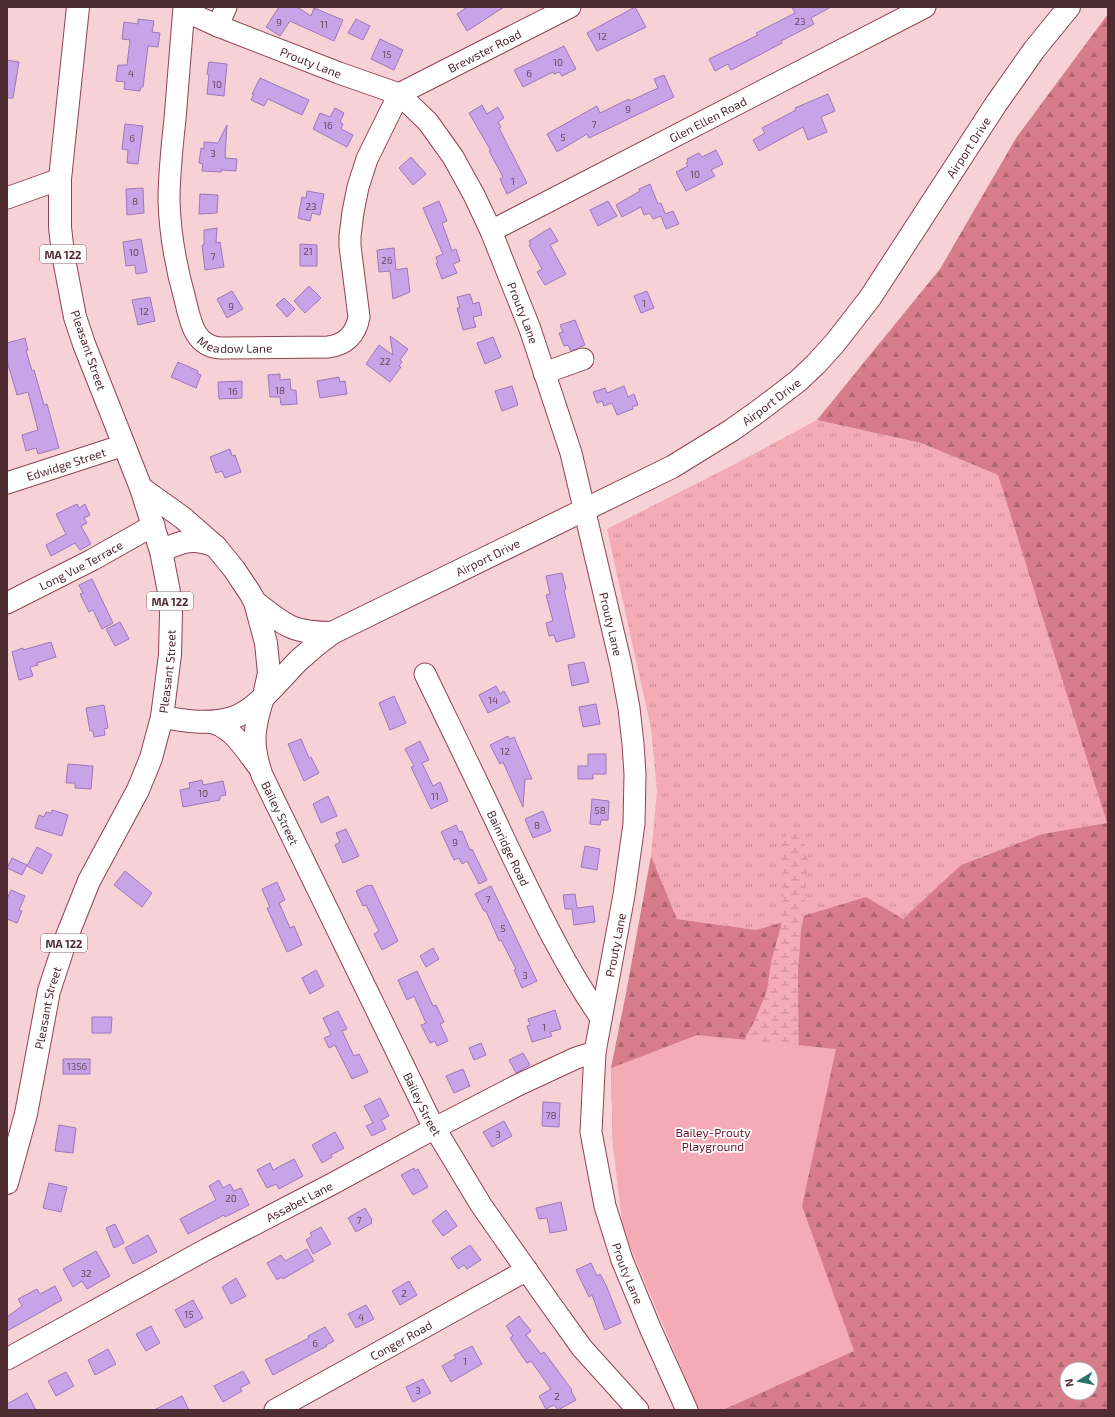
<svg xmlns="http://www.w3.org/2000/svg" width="1115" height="1417" font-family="'Exo 2',sans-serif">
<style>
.grass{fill:url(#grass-tufts)}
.forest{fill:url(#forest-firs);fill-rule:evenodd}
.wetland{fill:url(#wetland-marsh)}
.green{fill:#f5abb6}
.building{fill:#c9a3e7;stroke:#9d78b9}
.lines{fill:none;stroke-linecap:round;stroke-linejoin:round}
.minor-casing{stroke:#8f4352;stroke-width:23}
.major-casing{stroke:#8f4352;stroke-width:24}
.minor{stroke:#fff;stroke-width:21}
.major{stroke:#fff;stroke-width:22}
.labels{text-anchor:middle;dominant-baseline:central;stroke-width:3.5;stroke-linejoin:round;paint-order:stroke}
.number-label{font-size:10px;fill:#6e4a5f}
.shield{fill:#fdfdfd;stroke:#836b6f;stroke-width:1}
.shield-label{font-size:11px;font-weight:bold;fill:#4f2c32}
.street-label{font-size:12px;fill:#4f2c32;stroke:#fdfdfd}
.park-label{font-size:12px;fill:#67162c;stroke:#fdfdfd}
</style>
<defs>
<pattern id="grass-tufts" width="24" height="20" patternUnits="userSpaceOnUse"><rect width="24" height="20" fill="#f5abb6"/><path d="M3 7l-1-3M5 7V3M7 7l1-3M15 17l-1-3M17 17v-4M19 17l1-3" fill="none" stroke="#c98b95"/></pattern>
<pattern id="forest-firs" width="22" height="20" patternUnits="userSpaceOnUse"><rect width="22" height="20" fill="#d67c8b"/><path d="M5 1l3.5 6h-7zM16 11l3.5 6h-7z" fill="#b06672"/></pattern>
<pattern id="wetland-marsh" width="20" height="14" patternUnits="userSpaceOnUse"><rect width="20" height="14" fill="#f5abb6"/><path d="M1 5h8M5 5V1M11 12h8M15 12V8" fill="none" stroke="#c98b95"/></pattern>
</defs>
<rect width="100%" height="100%" fill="#f6d1d6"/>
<path class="grass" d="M817,420L921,443L998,475L1107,823L1042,834L961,865L903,920L866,897L756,930L677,919L651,856L657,791L651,728L607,529L735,464Z"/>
<path class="forest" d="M1108,14V1410H716L628,1225L613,1146L611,1068L627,988L651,856L677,919L756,930L866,897L903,919L961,865L1042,834L1107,823L998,475L921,443L817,420L940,269L1016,138ZM1067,1369H1091V1393H1067Z"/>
<path class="wetland" d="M793,829L804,841L808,860L803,921L801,929L798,974L799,1077L740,1047L754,1022L767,990L771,962L781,926L783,900L782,845L787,834Z"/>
<path class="green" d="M697,1035L836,1049L802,1206L854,1351L723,1410H699L623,1230L613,1146L611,1068Z"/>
<path class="building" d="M279,7H297L311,16L314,8L343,20L334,41L290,21L280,36L266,27Z
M467,7H504L467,31L457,14Z
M635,7L646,27L597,51L587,33Z
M792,7H831L811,18L814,24L781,41L782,43L731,70L728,64L715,71L709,59L758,35L756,33L795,13Z
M138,19L154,21L152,32L160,33L158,47L148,46L143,87H141L140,91L124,89L125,82L116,81L118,65H127L130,40L122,39L124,22L138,24Z
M356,19L370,26L363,40L348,33Z
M380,39L403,50L394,70L371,59Z
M564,46L576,69L562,76L559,72L554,74L553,72L523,87L514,70Z
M7,60L19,62L13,98H7Z
M209,62L227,64L224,96L207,94L209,75L207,74Z
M664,75L674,97L589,138L587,134L557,152L547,134L597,106L600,113L629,99L630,101L658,88L654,79Z
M260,78L309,100L302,115L268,99L264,106L251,100L254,94H252Z
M828,94L835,111L821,117L827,132L808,140L803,127L759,151L753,140L765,133L762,128L796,110L795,108Z
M482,105L487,114L498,107L504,118L498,122L501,127L499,128L527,183L507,194L500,179L503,177L489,151H491L469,113Z
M335,108L344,113L340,122L343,124L341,129L353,135L347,147L313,129L320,113L330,117Z
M125,124L143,126L138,164L127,163L128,150L122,149Z
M227,125L225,158L237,159L236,171L221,170V172L202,171L203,164L199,163L201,148L204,149V142L218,143Z
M716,150L723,164L711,170L715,176L686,191L676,172L688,166L686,163L688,162L687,159L699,153L702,157Z
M411,157L426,174L413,185L399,168Z
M650,184L658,204L661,203L665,214L673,211L679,224L666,229L661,216L653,219L650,213L644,215L641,207L622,217L616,205L640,191L639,189Z
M143,188L144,213L127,215L126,189Z
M307,191L324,194L320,215L312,213L310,221L298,218L302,197L306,198Z
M200,194L218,195L217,213L199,214Z
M439,201L447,221L442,223L452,251L456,249L460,261L453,264L457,273L442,279L436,263H438L436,257L443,254L423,208Z
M608,201L617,216L598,226L590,210Z
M217,228L216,243L220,242L224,267L205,270L202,245H204V230Z
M550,228L558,241L550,245L566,274L545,285L537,272L542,269L529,245L531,244L529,241Z
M141,239L147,272L136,274L135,265L126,266L123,242Z
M300,244L317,245V266H300Z
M394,248L396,270L407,268L410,292L393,299L390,271L379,272L377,250Z
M309,286L321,298L305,313L294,301Z
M232,291L243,309L227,318L217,299Z
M647,291L654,308L641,313L634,296Z
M470,294L473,304L479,302L482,315L473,317L476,327L463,330L457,308H460L457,297Z
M150,297L155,321L138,325L132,300Z
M284,298L295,309L287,317L276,305Z
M575,320L585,345L571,351L568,345L564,346L559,333L563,332L560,325Z
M390,336L408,349L400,360L402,362L399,366L401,367L390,382L366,364L379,345L393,355Z
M493,337L501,357L485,364L477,343Z
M25,338L28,350H26L32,371L34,370L44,405L47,404L59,448L38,454L36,448L26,451L22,435L38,430L28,392L17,395L7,361V343Z
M178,362L198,371L197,373L201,375L196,388L171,377Z
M280,374V380L290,379L291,390H296L297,404L281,405L280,397H270L268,375Z
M339,377L340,382L345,381L347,394L320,398L317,381Z
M242,381V398L219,399L218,382Z
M512,386L518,405L502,411L495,391Z
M624,386L628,397L634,394L638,405L632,407L633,409L617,415L612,403L604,406L602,401L597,403L593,392L605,388L607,393Z
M230,449L232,456L235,455L241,472L225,478L222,471L216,473L210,457Z
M77,504L79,508L85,504L90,515L84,518L87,523L81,526L91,544L80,550L75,543L51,556L46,545L66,534L56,514Z
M562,573L566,589L564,590L575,637L556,642L554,635L549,636L546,623L553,621L546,595L550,594L546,576Z
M92,579L113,623L102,629L93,610L89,612L80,594L83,593L79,585Z
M120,622L129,639L115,646L106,629Z
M51,642L56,657L37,663L38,665L30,667L33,676L19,680L12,652L23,648V650Z
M584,662L589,682L572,686L568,665Z
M496,686L500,694L504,691L510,702L488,713L479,695Z
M394,696L406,723L390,730L379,703Z
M596,704L600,724L583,727L579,707Z
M104,705L108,728L104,729L105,735L94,737L93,731H90L86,708Z
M508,736L510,739L514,737L532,779H525L523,807L503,762L500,764L490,745Z
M301,739L309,758L311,757L319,773L304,781L288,744Z
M420,741L429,760L422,763L433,786L440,782L448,801L431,809L411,767L414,766L405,749Z
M588,754H606V774H593V779H578V766H588Z
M68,764L93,766L91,789L75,788V783H66Z
M202,780L203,785L223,781L226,795L220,796V800L183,807L180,790L190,788L189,783Z
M328,796L337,816L321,823L313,804Z
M592,799L609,801L608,820H601L600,825L590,824Z
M52,810L68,815L62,836L35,828L39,815L44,817L46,812L51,813Z
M543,811L551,831L533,838L525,819Z
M456,825L459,832L462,831L470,850L472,849L487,880L479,884L467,861L462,864L459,858L454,860L441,832Z
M346,829L359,856L343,863L335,845L340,842L336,833Z
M585,846L600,849L597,870L581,867Z
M37,847L52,855L42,874L27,866Z
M12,858L27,865L22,875L7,868Z
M125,871L152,893L142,907L114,885Z
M277,882L285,900L279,903L290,928L294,926L302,945L287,952L267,908L270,907L262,889Z
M368,885L369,886L372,885L398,941L382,950L374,934L379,931L366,905L363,906L356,891Z
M491,886L537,981L522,988L514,970L516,969L501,940L499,941L486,911H484L475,894Z
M11,890L25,896L19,910L22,911L17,923L7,919V899Z
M575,894L577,908L593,906L595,922L574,925L572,909H565L563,895Z
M433,948L439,959L426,967L420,956Z
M316,970L324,986L310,994L302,978Z
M417,971L433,1006L436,1005L444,1022L440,1024L448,1041L437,1046L435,1041L430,1043L421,1025L426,1023L414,996L407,1000L398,980Z
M555,1010L561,1029L550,1032L552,1036L532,1042L527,1026L530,1025L528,1019Z
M338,1011L347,1029L342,1031L354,1056L359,1054L368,1072L352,1079L335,1045L329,1048L324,1038L331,1035L323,1018Z
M92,1017H112L111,1033H92Z
M481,1043L486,1055L474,1060L469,1048Z
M523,1053L530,1065L516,1073L509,1060Z
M63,1059H90V1074H63Z
M463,1069L470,1086L454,1093L446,1076Z
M380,1098L389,1116L381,1120L386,1129L372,1136L366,1126L373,1123L364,1106Z
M543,1102L560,1103L559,1127L542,1126Z
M504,1121L512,1136L492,1147L483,1132Z
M59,1125L76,1128L73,1153L55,1151Z
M335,1132L344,1148L331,1155L332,1157L322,1163L312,1145Z
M294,1159L303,1176L279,1189L276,1184L267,1188L257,1170L270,1163L273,1170Z
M414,1168L415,1171L418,1169L428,1187L413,1195L401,1175Z
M219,1180L223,1188L230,1184L234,1191L241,1188L249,1205L225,1217L224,1215L188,1234L180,1219L216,1200L209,1186Z
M49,1183L67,1187L61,1212L43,1208Z
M561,1202L567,1230L550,1233L547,1218L539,1219L536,1208Z
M365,1208L372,1220L371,1221L372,1223L356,1232L348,1218Z
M446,1210L457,1226L443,1236L432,1221Z
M115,1224L124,1243L114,1248L106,1228Z
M321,1227L331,1244L313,1254L306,1240L312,1236L310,1233Z
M148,1235L157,1252L133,1264L125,1248Z
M470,1245L481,1260L467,1269L464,1265L458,1269L451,1258Z
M307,1249L314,1261L283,1279L282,1277L277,1280L267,1263L281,1255L285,1261Z
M96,1251L110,1276L87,1289L82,1281L73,1287L63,1269Z
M591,1263L597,1276L600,1274L606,1285L621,1323L605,1330L592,1295L589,1297L576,1270Z
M236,1278L246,1296L231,1304L222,1287Z
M409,1281L417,1295L400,1305L392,1291Z
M55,1286L62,1300L7,1331V1317L22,1306L18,1299L37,1289L40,1294Z
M193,1300L203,1318L185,1328L175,1310Z
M366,1305L374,1319L356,1328L348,1314Z
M519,1316L531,1331L526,1335L541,1354L544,1352L572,1390L571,1391L576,1400L558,1410L554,1405L546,1409L539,1396L551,1389L531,1361L527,1363L510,1338L513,1336L506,1326Z
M151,1326L160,1343L146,1351L136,1334Z
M325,1327L334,1341L326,1345L327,1346L273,1375L265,1360L309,1338L308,1336Z
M472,1346L482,1364L451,1382L442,1366L456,1358L454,1355Z
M108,1349L116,1364L95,1375L88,1360Z
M243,1371L250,1383L240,1388L242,1391L223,1402L214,1386Z
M66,1372L74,1386L56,1396L48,1381Z
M423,1379L431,1393L413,1402L406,1387Z
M27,1393L36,1410H7V1404Z
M182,1396L189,1410H154Z"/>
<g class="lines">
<defs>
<g id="minor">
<path id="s1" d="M184,7C181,44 178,82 175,119C172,146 169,173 169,201C170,234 176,267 185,299C190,320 194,347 221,348L328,347C346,345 356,334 359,317L350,246V236L353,212L358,187L367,159L399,94L570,7"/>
<path id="s2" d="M188,7L196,16L218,26L339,73L399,94L428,122L453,157L474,195L491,231L530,329L571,453L621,665L629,708L633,744L635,774L634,824L624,895L595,1052L591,1132L605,1206L622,1260L651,1330L687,1410"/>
<path d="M218,26L226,7"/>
<path d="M7,198L60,179"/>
<path id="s3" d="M491,231L925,7"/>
<path d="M544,373L583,359"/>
<path id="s4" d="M7,483L124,445"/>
<path id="s5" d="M7,603L92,560L154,525"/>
<path id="s6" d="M425,674C453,732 481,789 508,847C536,905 564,965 601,1018"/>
<path id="s7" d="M264,696C254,727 251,743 262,775L431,1122L481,1205L549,1302L582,1348L638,1410"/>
<path d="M208,722C230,724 245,749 257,765"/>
<path id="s8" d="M7,1359L207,1249L332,1184L435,1128L518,1085L576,1058L595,1052"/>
<path id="s9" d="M275,1410L527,1270"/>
</g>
<g id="major">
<path d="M141,488L183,518L216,547L234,569L250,593L255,602L266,643L269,673L264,696"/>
<path d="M161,551C182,541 193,537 215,546"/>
<path d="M255,602C286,626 292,633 332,633"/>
<path id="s10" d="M162,717C185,721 209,725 232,718C256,711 281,678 299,660C310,650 321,641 332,633L672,467L732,430L760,410L798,381L816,364L835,343L870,298L996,104L1034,50L1069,7"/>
<path id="s11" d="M7,1183L26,1114L49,991L67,936L89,881L138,790L151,758L162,717L170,655L171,613L169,592L161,551L141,488L84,344L75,317L63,254L60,227V179L78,7"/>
</g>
</defs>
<use href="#minor" class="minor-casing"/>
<use href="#major" class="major-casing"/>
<use href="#minor" class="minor"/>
<use href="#major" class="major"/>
</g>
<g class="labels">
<g class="number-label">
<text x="800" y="21">23</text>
<text x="279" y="22">9</text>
<text x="324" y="24">11</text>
<text x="602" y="36">12</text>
<text x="387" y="54">15</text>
<text x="558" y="62">10</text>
<text x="131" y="73">4</text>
<text x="529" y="73">6</text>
<text x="217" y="84">10</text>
<text x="628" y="109">9</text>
<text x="594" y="124">7</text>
<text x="328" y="125">16</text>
<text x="563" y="137">5</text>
<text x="132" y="138">6</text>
<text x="213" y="153">3</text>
<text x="695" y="174">10</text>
<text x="513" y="181">1</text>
<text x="135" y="201">8</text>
<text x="311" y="206">23</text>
<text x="308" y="251">21</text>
<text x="134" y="252">10</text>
<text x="213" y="256">7</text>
<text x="387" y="260">26</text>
<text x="644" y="303">1</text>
<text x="231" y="306">9</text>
<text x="144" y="311">12</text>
<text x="385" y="361">22</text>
<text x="280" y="390">18</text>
<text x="233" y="391">16</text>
<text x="493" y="700">14</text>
<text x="505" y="751">12</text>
<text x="203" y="793">10</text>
<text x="435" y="796">11</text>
<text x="600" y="810">58</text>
<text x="537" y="825">8</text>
<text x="455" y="842">9</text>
<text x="488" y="899">7</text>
<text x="503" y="928">5</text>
<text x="525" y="975">3</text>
<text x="544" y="1027">1</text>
<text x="77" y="1066">1356</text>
<text x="551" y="1115">78</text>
<text x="498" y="1134">3</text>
<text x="231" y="1198">20</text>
<text x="359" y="1220">7</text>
<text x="86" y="1273">32</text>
<text x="404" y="1293">2</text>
<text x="189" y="1314">15</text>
<text x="361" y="1317">4</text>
<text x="315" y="1343">6</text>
<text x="465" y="1361">1</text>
<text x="418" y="1390">3</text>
<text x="557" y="1396">2</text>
</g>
<g class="shield">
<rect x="40" y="245" width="46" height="18" rx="3"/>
<rect x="147" y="592" width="46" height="18" rx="3"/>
<rect x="41" y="934" width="46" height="18" rx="3"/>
</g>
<g class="shield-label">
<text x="63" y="254">MA 122</text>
<text x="170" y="601">MA 122</text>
<text x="64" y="943">MA 122</text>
</g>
<g class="street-label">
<text stroke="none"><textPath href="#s1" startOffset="843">Brewster Road</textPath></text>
<text stroke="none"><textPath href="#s2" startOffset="136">Prouty Lane</textPath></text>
<text stroke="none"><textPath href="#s3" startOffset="244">Glen Ellen Road</textPath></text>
<text stroke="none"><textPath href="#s10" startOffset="1024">Airport Drive</textPath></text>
<text stroke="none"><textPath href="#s2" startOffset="484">Prouty Lane</textPath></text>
<text stroke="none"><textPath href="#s1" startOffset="374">Meadow Lane</textPath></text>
<text transform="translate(89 350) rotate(71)">Pleasant Street</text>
<text stroke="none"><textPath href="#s10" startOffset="700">Airport Drive</textPath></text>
<text stroke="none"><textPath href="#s4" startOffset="62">Edwidge Street</textPath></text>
<text stroke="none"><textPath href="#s10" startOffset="376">Airport Drive</textPath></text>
<text stroke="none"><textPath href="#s5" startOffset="83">Long Vue Terrace</textPath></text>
<text stroke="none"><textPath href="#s2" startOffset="808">Prouty Lane</textPath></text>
<text stroke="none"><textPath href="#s11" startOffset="540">Pleasant Street</textPath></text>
<text stroke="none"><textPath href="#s7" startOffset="123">Bailey Street</textPath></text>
<text stroke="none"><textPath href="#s6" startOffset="193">Bainridge Road</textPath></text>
<text transform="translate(615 945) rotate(-79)">Prouty Lane</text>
<text stroke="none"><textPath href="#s11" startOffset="180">Pleasant Street</textPath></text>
<text stroke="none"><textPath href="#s7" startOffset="447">Bailey Street</textPath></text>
<text stroke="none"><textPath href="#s8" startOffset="332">Assabet Lane</textPath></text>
<text stroke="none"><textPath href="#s2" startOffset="1468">Prouty Lane</textPath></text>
<text stroke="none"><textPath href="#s9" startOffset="144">Conger Road</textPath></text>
</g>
<g class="park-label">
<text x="713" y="1132">Bailey-Prouty<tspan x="713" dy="14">Playground</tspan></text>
</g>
</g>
<rect width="1115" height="1417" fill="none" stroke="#4f2c32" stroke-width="16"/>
<g transform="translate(1079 1381) rotate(260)"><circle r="19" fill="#fdfdfd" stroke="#b7a9ac"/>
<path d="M0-3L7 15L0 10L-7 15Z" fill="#29726e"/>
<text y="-6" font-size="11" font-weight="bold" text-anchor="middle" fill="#4f2c32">N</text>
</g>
</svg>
